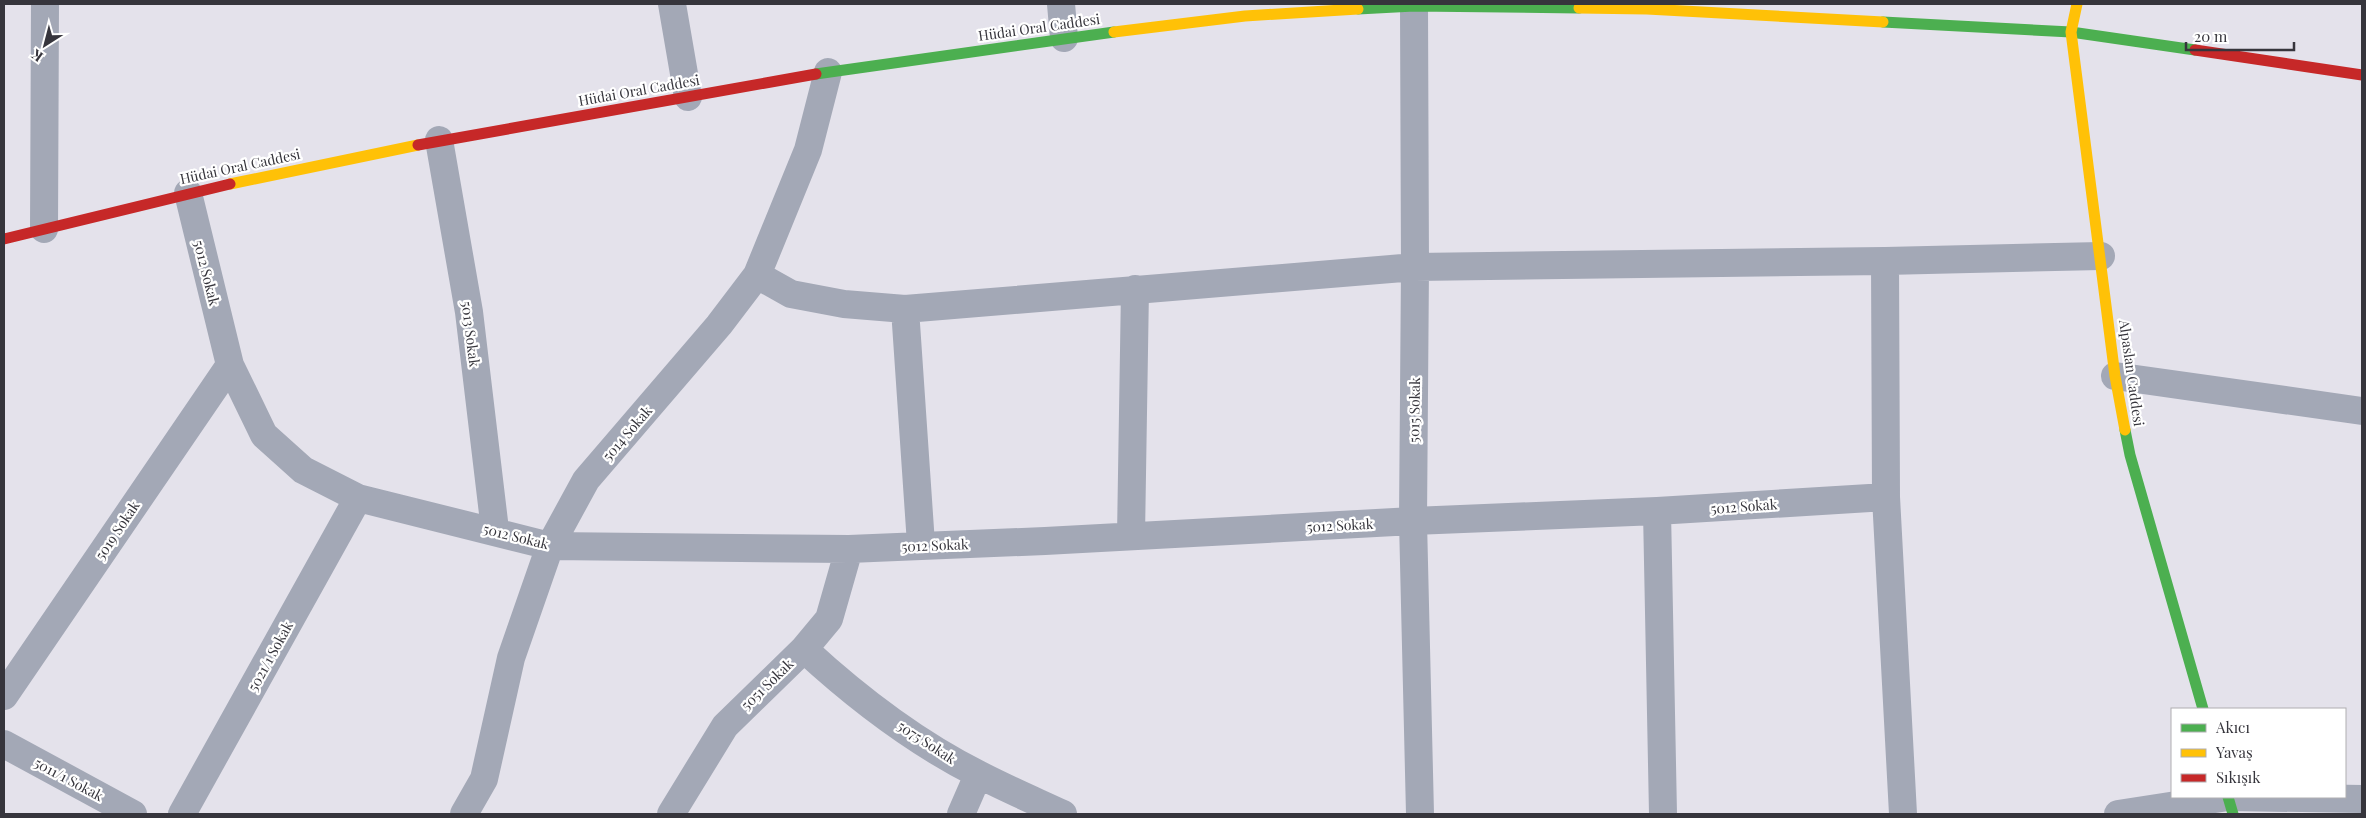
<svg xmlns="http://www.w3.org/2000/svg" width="2366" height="818" font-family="'Playfair Display',serif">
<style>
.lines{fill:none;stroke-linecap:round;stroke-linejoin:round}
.street{stroke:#a3a8b6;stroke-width:28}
.fast{stroke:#4caf50;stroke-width:11}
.slow{stroke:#ffc107;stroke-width:11}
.jam{stroke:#c62828;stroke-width:11}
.labels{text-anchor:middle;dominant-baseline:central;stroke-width:4.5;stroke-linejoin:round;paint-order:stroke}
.street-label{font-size:14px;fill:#36353c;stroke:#fff}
</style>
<rect width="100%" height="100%" fill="#e4e2eb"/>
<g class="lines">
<path class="street" d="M672,4L688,97
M1061,4L1064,38
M1414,6L1415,267L1413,521L1420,814
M439,140L469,312L495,530
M188,193L230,365L264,435L303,470L358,498L550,546L849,549L1045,541L1413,521L1657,511L1886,497
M44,229L45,4
M1885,261L1886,497L1903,814
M757,275L791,294L844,304L905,309L1415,267L1885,261L2101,256
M905,309L921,544
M2115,376L2362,411
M1657,511L1663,814
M1131,536L1135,289
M804,649C856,697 916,743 980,775C1007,789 1035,801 1063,814
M4,696L230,365
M4,744L133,814
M182,814L358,498
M464,814L484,779L511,658L550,546L586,480L719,325L757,275L808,150L828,72
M671,814L725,726L804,649L829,619L849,549
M961,814L978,775
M2118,814L2228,797L2362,799"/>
<path class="fast" d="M1358,9L1414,6L1579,8
M1883,22L2071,32L2195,50
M816,74L1114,32
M2125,430L2130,455L2203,709
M2228,797L2233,814"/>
<path class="slow" d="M2077,4L2071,32L2115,376L2125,430
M1579,8L1647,9L1883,22
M1114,32L1245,16L1358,9
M230,184L418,145"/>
<path class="jam" d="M2195,50L2362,75
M418,145L816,74
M4,239L230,184"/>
</g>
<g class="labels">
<g class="street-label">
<text transform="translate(1039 27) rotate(-8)">Hüdai Oral Caddesi</text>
<text transform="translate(639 90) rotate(-10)">Hüdai Oral Caddesi</text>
<text transform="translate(240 166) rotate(-12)">Hüdai Oral Caddesi</text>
<text transform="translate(207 273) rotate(76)">5012 Sokak</text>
<text transform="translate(471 334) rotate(83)">5013 Sokak</text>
<text transform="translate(2132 373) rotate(82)">Alpaslan Caddesi</text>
<text transform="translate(1414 410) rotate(-89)">5015 Sokak</text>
<text transform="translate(627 433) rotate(-49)">5014 Sokak</text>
<text transform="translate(1744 506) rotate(-4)">5012 Sokak</text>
<text transform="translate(1340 525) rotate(-3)">5012 Sokak</text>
<text transform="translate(117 530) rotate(-56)">5019 Sokak</text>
<text transform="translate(516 536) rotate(14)">5012 Sokak</text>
<text transform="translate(935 545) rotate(-2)">5012 Sokak</text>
<text transform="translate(270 656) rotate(-61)">5021/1 Sokak</text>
<text transform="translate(767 684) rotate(-44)">5051 Sokak</text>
<text transform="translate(927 742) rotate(33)">5075 Sokak</text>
<text transform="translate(69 779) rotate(28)">5011/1 Sokak</text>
</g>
</g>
<rect width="2366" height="818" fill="none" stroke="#36353c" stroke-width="10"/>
<rect x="2171" y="708" width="175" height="90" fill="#ffffff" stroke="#afaeb1"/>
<rect x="2181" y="724" width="25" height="8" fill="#4caf50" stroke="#afaeb1"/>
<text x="2216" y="733" font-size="15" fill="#36353c">Akıcı</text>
<rect x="2181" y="749" width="25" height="8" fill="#ffc107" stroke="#afaeb1"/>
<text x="2216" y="758" font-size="15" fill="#36353c">Yavaş</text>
<rect x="2181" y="774" width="25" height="8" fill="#c62828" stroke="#afaeb1"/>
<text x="2216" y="783" font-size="15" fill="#36353c">Sıkışık</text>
<g transform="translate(45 45) rotate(216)" stroke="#ffffff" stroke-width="4" paint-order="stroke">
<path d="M0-4L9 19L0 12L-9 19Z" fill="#36353c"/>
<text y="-8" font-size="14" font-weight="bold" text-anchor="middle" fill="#36353c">K</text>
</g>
<path d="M2186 42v8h108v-8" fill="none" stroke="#36353c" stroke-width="2.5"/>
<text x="2194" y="42" font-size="15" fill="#36353c" stroke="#ffffff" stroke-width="4" paint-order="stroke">20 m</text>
</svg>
